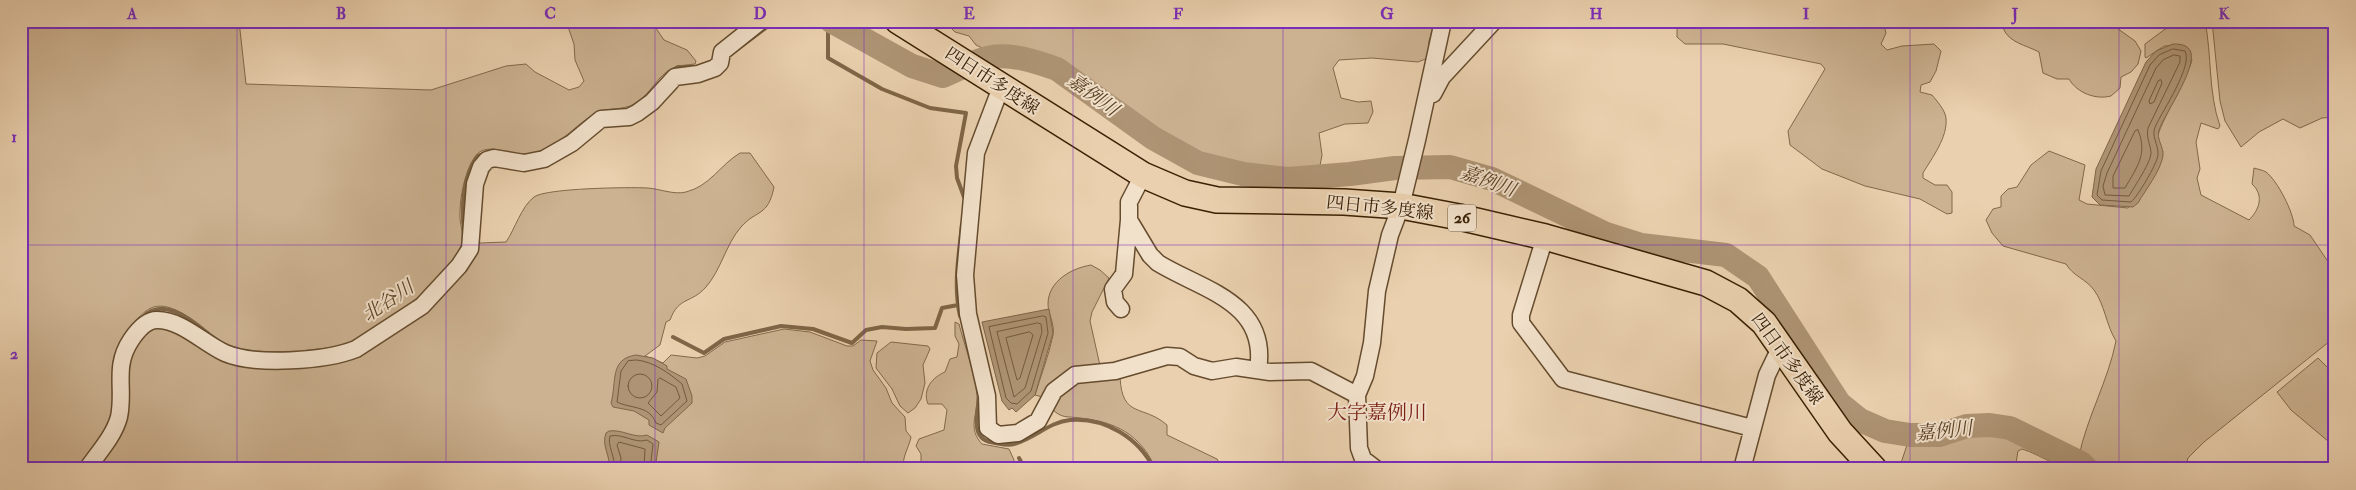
<svg xmlns="http://www.w3.org/2000/svg" width="2356" height="490" font-family="'IM FELL Double Pica','Noto Serif JP',serif">
<style>
.green{fill:#ccb291;stroke:#82694a}
.water{fill:#ae9474;stroke:#7f6647}
.lines{fill:none;stroke-linecap:round;stroke-linejoin:round}
.shore{stroke:#745a3c;stroke-width:1}
.stream{stroke:#7f6647;stroke-width:4}
.river{stroke:#ae9474;stroke-width:24}
.street-casing{stroke:#654c2e;stroke-width:19}
.primary-casing{stroke:#392003;stroke-width:28}
.street{stroke:#f1e0ca;stroke-width:16}
.primary{stroke:#ead0ae;stroke-width:25}
.grid{fill:none;stroke:#7b2cbf;stroke-width:1;stroke-opacity:0.55}
.labels{text-anchor:middle;dominant-baseline:central;stroke-width:4;stroke-linejoin:round;paint-order:stroke}
.shield{fill:#f1e0ca;stroke:#705a3f;stroke-width:1}
.shield-label{font-size:16px;font-weight:bold;fill:#392003}
.street-label{font-size:18px;fill:#392003;stroke:#f1e0ca}
.water-label{font-size:19px;font-style:italic;fill:#5c4325;stroke:#f1e0ca}
.quarter-label{font-size:20px;fill:#7a1f14;stroke:#f1e0ca}
.neatline{fill:none;stroke:#7b2cbf;stroke-width:2}
.grid-label{font-size:16px;text-anchor:middle;font-weight:bold;fill:#7b2cbf}
</style>
<rect width="100%" height="100%" fill="#ead0ae"/>
<filter id="stains"><feTurbulence type="fractalNoise" baseFrequency=".004" numOctaves="4"/><feColorMatrix values="0 0 0 0 .2 0 0 0 0 .09 0 0 0 0 .02 0 0 0 .5 -.17"/></filter>
<radialGradient id="worn" r=".72"><stop offset=".6" stop-color="#630" stop-opacity="0"/><stop offset="1" stop-color="#630" stop-opacity=".3"/></radialGradient>
<path class="green" d="M21,21H239L246,84L431,90L506,66L526,64L535,72L569,90L579,87L584,81L575,60L574,44L566,21H651L664,40L687,50L696,61L695,64C688,65 679,65 673,68C657,75 650,96 634,104C622,111 607,107 596,113C582,120 568,136 553,145C544,150 534,155 524,155C508,155 485,140 474,158C464,173 459,202 460,219C461,226 463,234 462,241C457,275 378,331 347,343C324,352 255,355 232,347C210,339 172,291 146,311C132,322 115,344 113,363C111,380 115,398 111,416C107,434 89,454 78,469H21Z
M944,21H1435L1429,41L1428,58L1418,62L1372,58L1339,60L1333,68L1341,98L1358,102L1371,101L1373,112L1368,123L1345,124L1319,133L1322,155L1319,171L1296,173L1262,171L1236,166L1184,148L1134,117L1053,60L1036,53L990,52L976,45L969,36L955,32Z
M1677,21H1883L1886,33L1881,44L1887,50L1902,46L1934,44L1941,51L1936,71L1930,82L1921,85L1920,92L1932,95C1937,101 1945,110 1946,118C1948,137 1932,158 1923,173V178L1935,185H1947L1952,192V213L1947,214L1920,199L1865,186L1822,169L1790,145L1788,131L1825,69L1821,64L1723,44H1685L1677,37Z
M2007,21H2107L2135,41L2141,51L2138,64L2131,72L2121,77L2120,88L2111,96C2096,100 2077,93 2069,79H2057L2043,73L2039,52C2026,45 2009,43 2003,28Z
M2176,21H2205C2212,56 2208,92 2220,126L2218,129L2201,123L2196,142L2200,169L2197,178L2201,195L2249,220C2260,209 2264,195 2252,184L2254,168C2257,169 2263,170 2266,172C2277,180 2294,213 2294,226L2310,235L2335,272L2333,292L2335,337L2204,442L2188,458L2185,469H2097L2079,456C2087,417 2108,381 2116,341C2106,325 2105,305 2094,290C2086,279 2073,276 2066,264L2003,246L1992,233L1986,220L1993,209L2001,207V196L2008,189L2017,187L2031,165L2049,151L2085,165L2079,200L2087,204L2128,208L2163,152C2161,148 2158,142 2158,137C2157,129 2188,76 2192,60L2182,45L2164,46L2146,58L2145,57V44Z
M2212,21H2335V117L2322,118L2300,128L2283,119L2259,132L2241,147L2225,121L2220,101Z
M740,153H750L774,187C768,217 757,209 741,227C726,244 721,270 706,287C691,304 679,296 670,320L666,322L660,345L645,356L663,363L671,355L697,358L705,356L725,342L784,329L810,332L847,346H853L861,340L877,341L870,361L873,370L886,388L892,403L905,417L906,431L911,437C909,448 901,458 904,469H90L112,437L132,342L156,322L226,356L351,354L471,257L480,243L506,242C515,229 521,207 534,197C546,188 630,187 648,188C660,189 674,195 686,192C710,186 720,165 740,153Z
M1091,265L1100,270L1109,278L1092,312L1090,321L1101,370L1046,398L1035,395C1041,375 1049,355 1053,335C1055,324 1048,314 1048,304C1048,281 1072,268 1091,265Z
M955,322L959,324C964,344 976,376 977,396C978,415 967,428 982,444L1009,449L1014,460L1013,469H921V454L916,446L919,439L944,430L947,410L942,404H928C922,389 933,377 945,372L950,359L957,357L959,344L955,336Z
M891,342L928,346L930,349L923,365L925,383L921,399L915,408L908,413L900,406L892,389L876,368L877,353Z
M2318,358L2335,375V447L2291,410L2277,392Z
M1120,377C1122,419 1143,404 1167,425V435L1217,459L1223,469H1156C1140,434 1116,422 1080,418C1067,416 1062,419 1052,409L1069,382Z
M1974,431L2011,434L2078,469C2057,469 2042,455 2022,449L2018,451L2015,469H1899L1907,445Z"/>
<path class="water" d="M2173,44C2177,44 2183,44 2187,47C2205,58 2163,116 2159,130C2156,139 2164,147 2163,156C2160,172 2146,189 2138,203L2133,207L2100,205L2092,197L2096,169L2146,62L2156,51Z
M1049,309L1053,333L1035,395L1016,412L1012,408L1009,410L1002,401L982,322Z
M636,355L653,358L667,366V369L686,379L692,396V403L665,428L663,433L649,425V420L634,411L613,407L611,403C617,382 609,359 636,355Z
M609,431C623,429 634,439 647,435L659,442L655,469H609C611,456 601,446 606,433Z"/>
<g class="lines">
<path class="shore" d="M2173,49L2185,51C2193,66 2163,110 2156,125C2150,136 2159,144 2158,155C2157,164 2138,196 2131,202L2102,200L2097,195L2101,171L2150,65L2159,55Z
M2174,55L2180,56V62L2148,128C2146,138 2150,143 2151,152C2152,161 2134,187 2129,196L2105,195L2103,186L2107,173L2156,68L2163,60Z
M2161,80L2162,83L2154,102L2150,104L2149,101L2158,81Z
M2138,130C2148,154 2137,167 2125,188H2113V176L2135,131Z
M1043,316L1046,317L1048,333L1031,391L1017,404L1011,403L1006,398L989,327Z
M1038,323L1041,324L1042,332L1025,388L1014,397L997,332Z
M1030,332L1033,335L1020,378L1017,380L1006,338Z
M637,360C654,362 669,373 682,384L687,401L661,425L656,423C649,405 631,409 617,402L621,371L628,361Z
M628 386a12 12 0 1 1 24 0a12 12 0 1 1-24 0Z
M660,378L676,387L680,398L661,416L648,403L657,392L658,380Z
M614,469C616,457 607,446 610,436C623,433 634,444 647,440L653,444L650,469
M620,469L621,458L617,445L619,442L645,449L644,469"/>
<path class="stream" d="M832,22L828,32V58L882,89L930,108L966,113L956,166L957,178L964,197
M727,57L775,21
M670,72L678,67H694
M464,230C461,208 463,174 478,156L493,151
M960,316C953,286 959,254 962,224
M142,318C161,296 190,318 207,333
M673,337L704,353L724,339L781,326L813,329L852,343L866,330L882,327L906,329L935,328L942,308L958,305
M979,398C977,417 970,441 995,443C1001,444 1008,446 1014,444C1034,439 1049,422 1070,420C1105,417 1139,438 1154,469
M1019,458L1025,469"/>
<path class="river" d="M831,21L912,66L943,76C957,70 972,62 987,58C1009,52 1037,62 1057,69L1153,138L1198,163L1243,174L1288,179L1350,174L1395,168L1450,167L1492,179L1606,234L1641,245L1726,255L1758,277L1839,403L1860,420L1885,431L1910,435H1939L1967,426L1990,425L2010,428L2081,463L2087,469"/>
<defs>
<path id="street" d="M1001,87L976,153L965,275L968,314L987,396L988,428L998,435L1018,433L1038,421L1054,391L1075,375L1115,371L1167,356L1180,357L1194,366L1212,371L1236,367L1270,372L1311,371L1357,395
M1433,94L1442,77L1494,21
M1143,175L1129,202V220L1150,255L1158,263C1202,290 1269,302 1258,370
M1545,237L1521,315V323L1563,379L1752,428
M1121,309L1115,302L1113,289L1124,274L1129,220
M87,469C98,453 114,436 119,417C125,388 113,367 131,340C137,331 146,320 157,320C182,320 203,343 225,353C255,366 326,361 356,349L422,306L459,266L470,249L475,184L481,167L487,160L494,158L524,163L544,159L572,143L601,119L629,117L637,113L652,102L675,77L698,74L715,68L720,63L722,52L761,21
M1376,469L1363,459L1359,448L1357,395L1365,376L1372,343L1377,291L1390,235L1401,206L1417,140L1443,21
M1742,469L1767,375L1781,346"/>
<path id="primary" d="M898,21L1143,175L1185,193L1217,200L1344,202L1401,206L1459,217L1545,237L1706,283L1738,300L1764,323L1840,432L1874,469"/>
</defs>
<use href="#street" class="street-casing"/>
<use href="#primary" class="primary-casing"/>
<use href="#street" class="street"/>
<use href="#primary" class="primary"/>
</g>
<path class="grid" d="M237,21V469M446,21V469M655,21V469M864,21V469M1073,21V469M1283,21V469M1492,21V469M1701,21V469M1910,21V469M2119,21V469M21,245H2335"/>
<g class="labels">
<rect class="shield" x="1448" y="204.5" width="28" height="27" rx="4"/>
<g class="shield-label">
<text x="1462" y="218">26</text>
</g>
<g class="street-label">
<text transform="translate(992 81) rotate(33)">四日市多度線</text>
<text transform="translate(1380 208) rotate(6)">四日市多度線</text>
<text transform="translate(1787 359) rotate(54)">四日市多度線</text>
</g>
<g class="water-label">
<text transform="translate(1093 95) rotate(36)">嘉例川</text>
<text transform="translate(1488 181) rotate(20)">嘉例川</text>
<text transform="translate(388 301) rotate(-34)">北谷川</text>
<text transform="translate(1944 431) rotate(-6)">嘉例川</text>
</g>
<g class="quarter-label">
<text x="1377" y="412">大字嘉例川</text>
</g>
</g>
<rect width="2356" height="490" fill="none" stroke="#ead0ae" stroke-width="55"/>
<rect x="28" y="28" width="2300" height="434" class="neatline"/>
<g class="grid-label">
<text x="132" y="19">A</text>
<text x="341" y="19">B</text>
<text x="550" y="19">C</text>
<text x="760" y="19">D</text>
<text x="969" y="19">E</text>
<text x="1178" y="19">F</text>
<text x="1387" y="19">G</text>
<text x="1596" y="19">H</text>
<text x="1806" y="19">I</text>
<text x="2015" y="19">J</text>
<text x="2224" y="19">K</text>
<text x="14" y="142">1</text>
<text x="14" y="359">2</text>
</g>
<rect width="100%" height="100%" filter="url(#stains)"/>
<rect width="100%" height="100%" fill="url(#worn)"/>
</svg>
